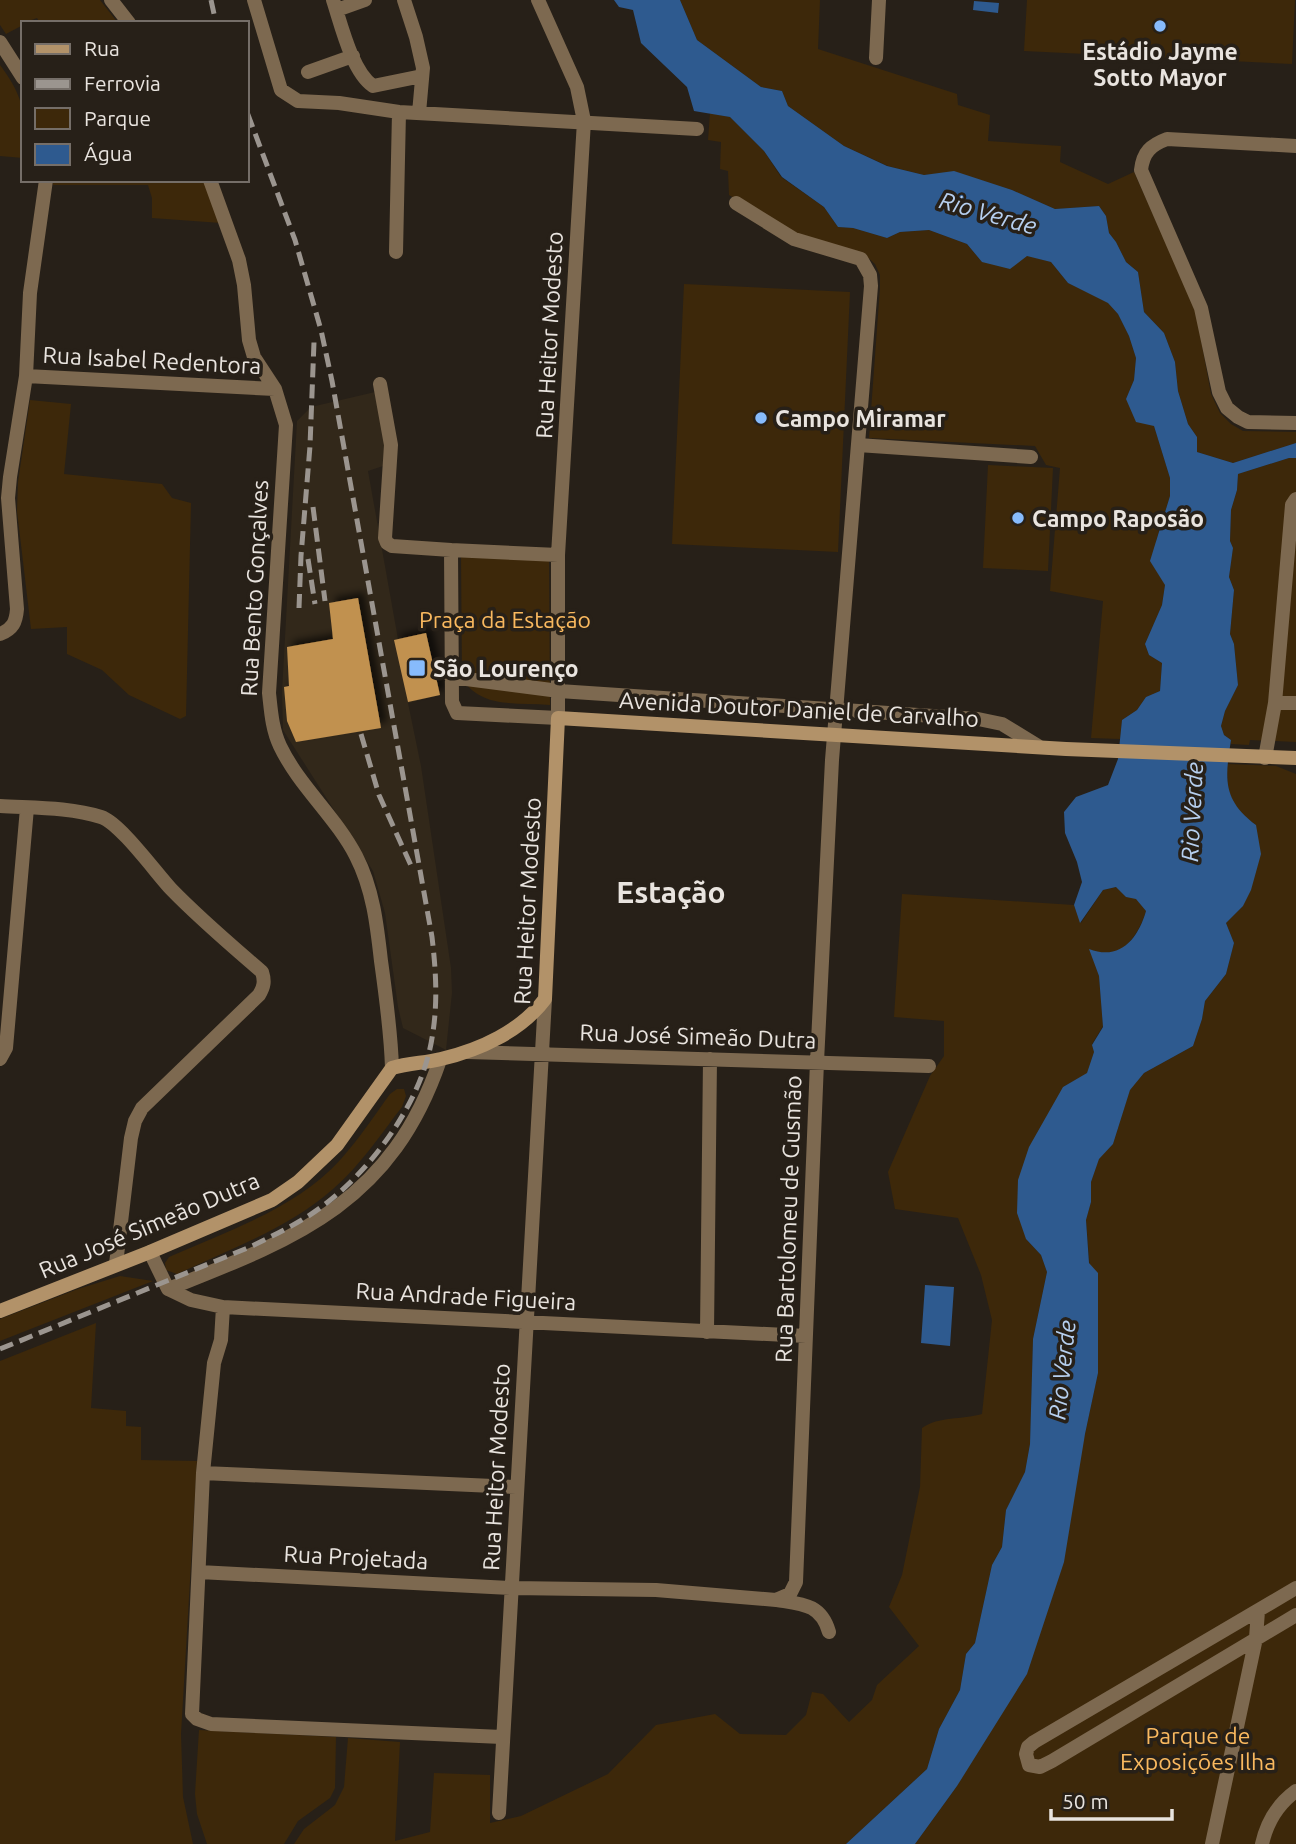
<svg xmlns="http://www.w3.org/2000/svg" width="1296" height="1844" font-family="Ubuntu,sans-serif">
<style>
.built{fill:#32281a}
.green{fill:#3d280a}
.water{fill:#2e5a8f}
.building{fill:#c19150;filter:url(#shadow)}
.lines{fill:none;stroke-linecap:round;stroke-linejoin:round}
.minor{stroke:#7d6950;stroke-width:14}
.secondary{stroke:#b29269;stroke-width:14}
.rail{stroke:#9b958f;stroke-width:5;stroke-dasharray:14 7;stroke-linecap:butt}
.poi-dot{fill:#87bbfc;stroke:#272018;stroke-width:2.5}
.labels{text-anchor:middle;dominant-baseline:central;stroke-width:7;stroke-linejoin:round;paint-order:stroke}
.poi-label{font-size:23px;font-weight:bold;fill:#e9e4df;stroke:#272018;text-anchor:start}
.street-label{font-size:23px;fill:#e9e4df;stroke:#272018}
.park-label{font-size:23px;fill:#fab95f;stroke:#272018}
.water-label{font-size:24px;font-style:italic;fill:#b6cfef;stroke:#272018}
.district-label{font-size:30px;font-weight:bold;fill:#e9e4df;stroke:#272018}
</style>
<defs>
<filter id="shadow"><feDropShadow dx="6" dy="-6" stdDeviation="3.5" flood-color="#0009"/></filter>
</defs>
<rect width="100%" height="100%" fill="#272018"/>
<path class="built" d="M375,392L387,451L386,465L368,471L398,639L426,633L440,695L408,703L421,766L451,968L452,993L446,1050L403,1028L398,1007L385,913L373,871L283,730L282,692L297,421L311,407Z"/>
<path class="green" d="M0,0H100L118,23H40L37,18L23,23V25L6,34L0,25Z
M680,0H820L818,49L957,94L958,105L990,115L988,141L1061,146L1060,162L1108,184L1134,172L1195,308L1211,394L1220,413L1231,424L1243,431L1296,432V443L1233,463L1197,452V437L1188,424L1178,391L1175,362L1164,333L1144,312L1138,272L1126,262L1116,242L1109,233L1106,216L1099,206L1055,209L1012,190L954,172L924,175L888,166L844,146L788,106L782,91L761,87L697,40Z
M1027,0H1295L1292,64L1024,51Z
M0,65C28,103 23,113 23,158L0,156Z
M710,113L730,117L764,151L781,177L824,207L838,227L853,228L887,238L900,232L929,230L967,244L982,262L1027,255L1051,262L1068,283L1108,302L1118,314L1129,336L1136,358L1134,380L1126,399L1154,426L1170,478V496L1156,541L1165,585L1162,605L1145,644L1149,655L1162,663L1160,691L1146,697L1137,710L1122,720L1120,739L1091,738L1103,601L1050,591L1060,468L1046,465L1035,446L869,438L880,288V275L875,264L864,254L795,234L729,195L728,171L720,169L721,142L708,140Z
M53,180H203L221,223L152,218V198L148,185H53Z
M684,284L850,292L838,552L672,544Z
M30,400L71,404L64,474L162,484L172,498L191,503L186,716L180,719L129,695L102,670L67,654V627L31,629L17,511L18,482Z
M1289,458H1296V742L1250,740L1249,745L1231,744V740L1224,735L1221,726L1225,711L1238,685L1234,644L1230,634L1234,590L1229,577L1233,548L1230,541L1231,510L1237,490L1238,474Z
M988,465L1053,468L1048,571L983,568Z
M461,557L549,560L550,705C515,702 483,709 462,679Z
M1227,764L1276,766L1296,774V1844H915L957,1786L1085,1434L1098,1373L1086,1219L1091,1202V1182L1099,1158L1113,1144L1130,1089L1144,1073L1193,1046L1202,1019L1205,1001L1226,974L1234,943L1226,923L1243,906L1256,825C1230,807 1227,795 1227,764Z
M1117,887L1126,897L1136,898L1146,911C1141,928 1127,954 1106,954C1101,954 1095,951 1090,950L1099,976L1103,1026L1092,1044L1094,1052L1087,1074L1063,1087L1026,1239L1041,1255L1047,1272L1033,1339L1030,1444L1025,1472L1006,1510L1002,1547L992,1565L975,1643L966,1654L960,1690L939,1729L927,1769L846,1844H294L304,1829L335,1805L344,1787L348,1738L400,1742L395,1841L430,1832L434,1773L490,1775V1823L521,1816L608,1774L656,1725L715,1714L740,1734L786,1735L806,1715L812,1692L823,1694L849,1722L872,1700L877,1685L919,1646L889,1607L902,1575L920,1487L922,1428C939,1416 961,1420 982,1414L992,1320L981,1275L958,1218L895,1209L888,1172L930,1076L944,1056V1021L894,1017L902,894L1074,905L1081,923L1103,890Z
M397,1089H404L406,1096L402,1107C380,1135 360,1166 333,1189C289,1228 230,1249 177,1274L166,1270L165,1263L169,1257C229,1230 296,1209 341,1159C359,1139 374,1116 390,1094Z
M120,1276L153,1281L0,1341V1319L78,1289Z
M96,1323L91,1408L126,1411V1426L141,1427V1460L197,1461L181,1734L183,1797L193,1844H0V1361Z
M199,1730L336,1737L335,1788L330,1798L298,1821L284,1844H207L197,1814L195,1794Z"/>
<path class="water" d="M614,0H680L697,40L761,87L782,91L788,106L844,146L887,166L924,175L954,171L1012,190L1055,209L1099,206L1106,216L1109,233L1116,242L1126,262L1138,272L1144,312L1164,333L1175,362L1178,391L1188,424L1197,437V452L1233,463L1296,443V458H1289L1238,474L1237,490L1231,510L1230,541L1233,548L1229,577L1234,590L1230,634L1234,644L1238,685L1225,711L1221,726L1224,735L1231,740C1225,778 1222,800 1256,825L1261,854L1251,890L1243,906L1226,923L1234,943L1226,974L1205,1001L1202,1019L1193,1046L1144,1073L1130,1090L1113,1144L1099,1159L1091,1182V1202L1086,1220L1089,1263L1098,1273V1373L1085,1434L1064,1562L1027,1674L957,1786L915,1844H846L927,1769L939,1729L960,1690L966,1654L975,1643L992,1565L1002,1547L1006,1510L1025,1472L1030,1444L1033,1339L1047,1272L1041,1255L1026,1239L1017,1213L1018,1180L1029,1147L1063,1087L1087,1073L1094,1052L1092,1045L1103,1027L1099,976L1089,949C1120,961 1138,939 1146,911L1136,899L1126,897L1116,887L1103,890L1080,923L1074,905L1082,882L1077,862L1065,833L1064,812L1076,797L1108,785L1118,759L1122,720L1137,710L1146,697L1160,691L1162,663L1149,655L1145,644L1162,605L1165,585L1150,561L1170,496V478L1154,426L1136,422L1126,399L1134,380L1136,358L1129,336L1118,314L1108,303L1068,283L1051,262L1027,256L1010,269L982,262L967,244L929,230L900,232L887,238L853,228L838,227L824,207L782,177L764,151L730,117L694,111L687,87L641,43L633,10L619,7Z
M974,1L999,3L998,13L973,10Z
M925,1285L954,1287L950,1346L921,1343Z"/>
<path class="building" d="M358,598L381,728L296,742L287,721L284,687L289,686L287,647L333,639L329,603Z
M426,633L440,695L408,702L394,640Z"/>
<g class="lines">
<path class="minor" d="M111,0L129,23
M254,0L281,90L298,101L339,103L399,112L697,129
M333,0C341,24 352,72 373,86L422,76
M404,0L416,37L423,68L419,113
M538,0L577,87L584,121L558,555V718L457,713L452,702L451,550L558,555
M337,10L365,0
M0,42L23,78
M876,58L879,0
M308,72L353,56
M1296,146L1167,139C1151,145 1143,152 1141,170L1201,308L1219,392L1227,408L1238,417L1248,422L1296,423
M210,180L239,260L244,285L249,340L254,357L275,389L286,425L269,693C271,711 272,729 280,746C299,786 336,817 356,856C373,889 377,925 381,961C386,997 391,1032 392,1068
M396,252L399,112
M26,376L275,389
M380,384L391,445L385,538L387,543L392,546L451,550
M858,445L1031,457
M0,634C13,629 16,622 17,609L8,498L10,477L26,376L30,293L46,180
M451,677L559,691L978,719L1002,724L1038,746
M1275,703H1296
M1265,758L1275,703L1292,505L1296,499
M0,806C32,808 70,807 101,817C120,823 156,873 171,889C200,919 231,945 262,972C265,981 264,987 259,995L142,1108L135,1121L131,1138L116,1264
M467,1052L929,1066
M0,1059L6,1048L27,808
M150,1252L168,1289L191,1300L223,1307L806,1336
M168,1289C297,1238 391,1203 440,1060
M223,1307L221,1340L214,1363L203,1473L192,1714L197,1719L211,1724L502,1737
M707,1332L710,1059
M203,1473L516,1487
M199,1572L512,1588L656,1590L776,1600L790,1594L796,1582L817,1062L832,760L871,286L870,275L861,259L794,239L736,203
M1296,1588L1034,1742L1028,1747L1026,1754L1029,1765L1040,1767L1052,1761L1296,1615
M777,1600C802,1604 821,1604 829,1632
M499,1813L545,999
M1212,1844L1256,1638L1258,1611
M1262,1844C1267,1822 1278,1804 1296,1791"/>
<path class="secondary" d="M0,1311L150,1252L272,1200L298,1182L337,1145L392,1068C409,1063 425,1063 441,1059C480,1050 521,1031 545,999L558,718L1066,749L1296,758"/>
<path class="rail" d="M211,0L216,23
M313,507L325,601
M308,559L315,604
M299,608L301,556L310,446L314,342
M361,734L379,795L413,870
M0,1349L250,1247C274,1235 298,1224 320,1208C371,1171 422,1102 432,1038C438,1004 436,971 432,937L332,381L321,330L295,240L247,112"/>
</g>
<g class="poi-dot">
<circle cx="1160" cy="26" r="7"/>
<circle cx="761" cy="418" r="7"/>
<circle cx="1018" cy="518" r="7"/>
<rect x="408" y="659" width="18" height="18" rx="3.5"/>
</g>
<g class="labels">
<g class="poi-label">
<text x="1160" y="51" text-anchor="middle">Estádio Jayme<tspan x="1160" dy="26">Sotto Mayor</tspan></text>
<text x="775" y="418">Campo Miramar</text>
<text x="1032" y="518">Campo Raposão</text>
<text x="433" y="668">São Lourenço</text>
</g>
<g class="street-label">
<text transform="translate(549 335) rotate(-87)">Rua Heitor Modesto</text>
<text transform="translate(152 360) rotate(3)">Rua Isabel Redentora</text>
<text transform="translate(254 588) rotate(-87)">Rua Bento Gonçalves</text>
<text transform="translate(799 709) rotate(3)">Avenida Doutor Daniel de Carvalho</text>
<text transform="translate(527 901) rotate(-87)">Rua Heitor Modesto</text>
<text transform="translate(698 1036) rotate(2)">Rua José Simeão Dutra</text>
<text transform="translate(788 1219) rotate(-88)">Rua Bartolomeu de Gusmão</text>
<text transform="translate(149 1225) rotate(-23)">Rua José Simeão Dutra</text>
<text transform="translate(466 1296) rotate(3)">Rua Andrade Figueira</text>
<text transform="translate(496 1467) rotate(-87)">Rua Heitor Modesto</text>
<text transform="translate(356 1557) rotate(3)">Rua Projetada</text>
</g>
<g class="park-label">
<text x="505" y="619">Praça da Estação</text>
<text x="1198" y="1735">Parque de<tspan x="1198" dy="26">Exposições Ilha</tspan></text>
</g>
<g class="water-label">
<text transform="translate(988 213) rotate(16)">Rio Verde</text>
<text transform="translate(1192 812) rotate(-87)">Rio Verde</text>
<text transform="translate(1062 1370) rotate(-84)">Rio Verde</text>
</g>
<g class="district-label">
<text x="671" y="892">Estação</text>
</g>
</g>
<rect x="21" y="21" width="228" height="161" fill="#272018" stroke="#756e68" stroke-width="2"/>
<rect x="35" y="44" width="35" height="10" fill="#b29269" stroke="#756e68" stroke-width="2"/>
<text x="84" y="56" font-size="21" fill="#e9e4df">Rua</text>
<rect x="35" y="79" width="35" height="10" fill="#9b958f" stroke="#756e68" stroke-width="2"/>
<text x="84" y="91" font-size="21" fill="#e9e4df">Ferrovia</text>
<rect x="35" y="108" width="35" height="21" fill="#3d280a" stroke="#756e68" stroke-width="2"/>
<text x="84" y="126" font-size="21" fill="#e9e4df">Parque</text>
<rect x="35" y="144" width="35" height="21" fill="#2e5a8f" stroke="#756e68" stroke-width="2"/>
<text x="84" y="161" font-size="21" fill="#e9e4df">Água</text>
<path d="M1051 1809v10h121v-10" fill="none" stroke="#e9e4df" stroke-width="3.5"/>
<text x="1062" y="1809" font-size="21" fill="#e9e4df" stroke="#272018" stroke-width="5" paint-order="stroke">50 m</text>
</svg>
